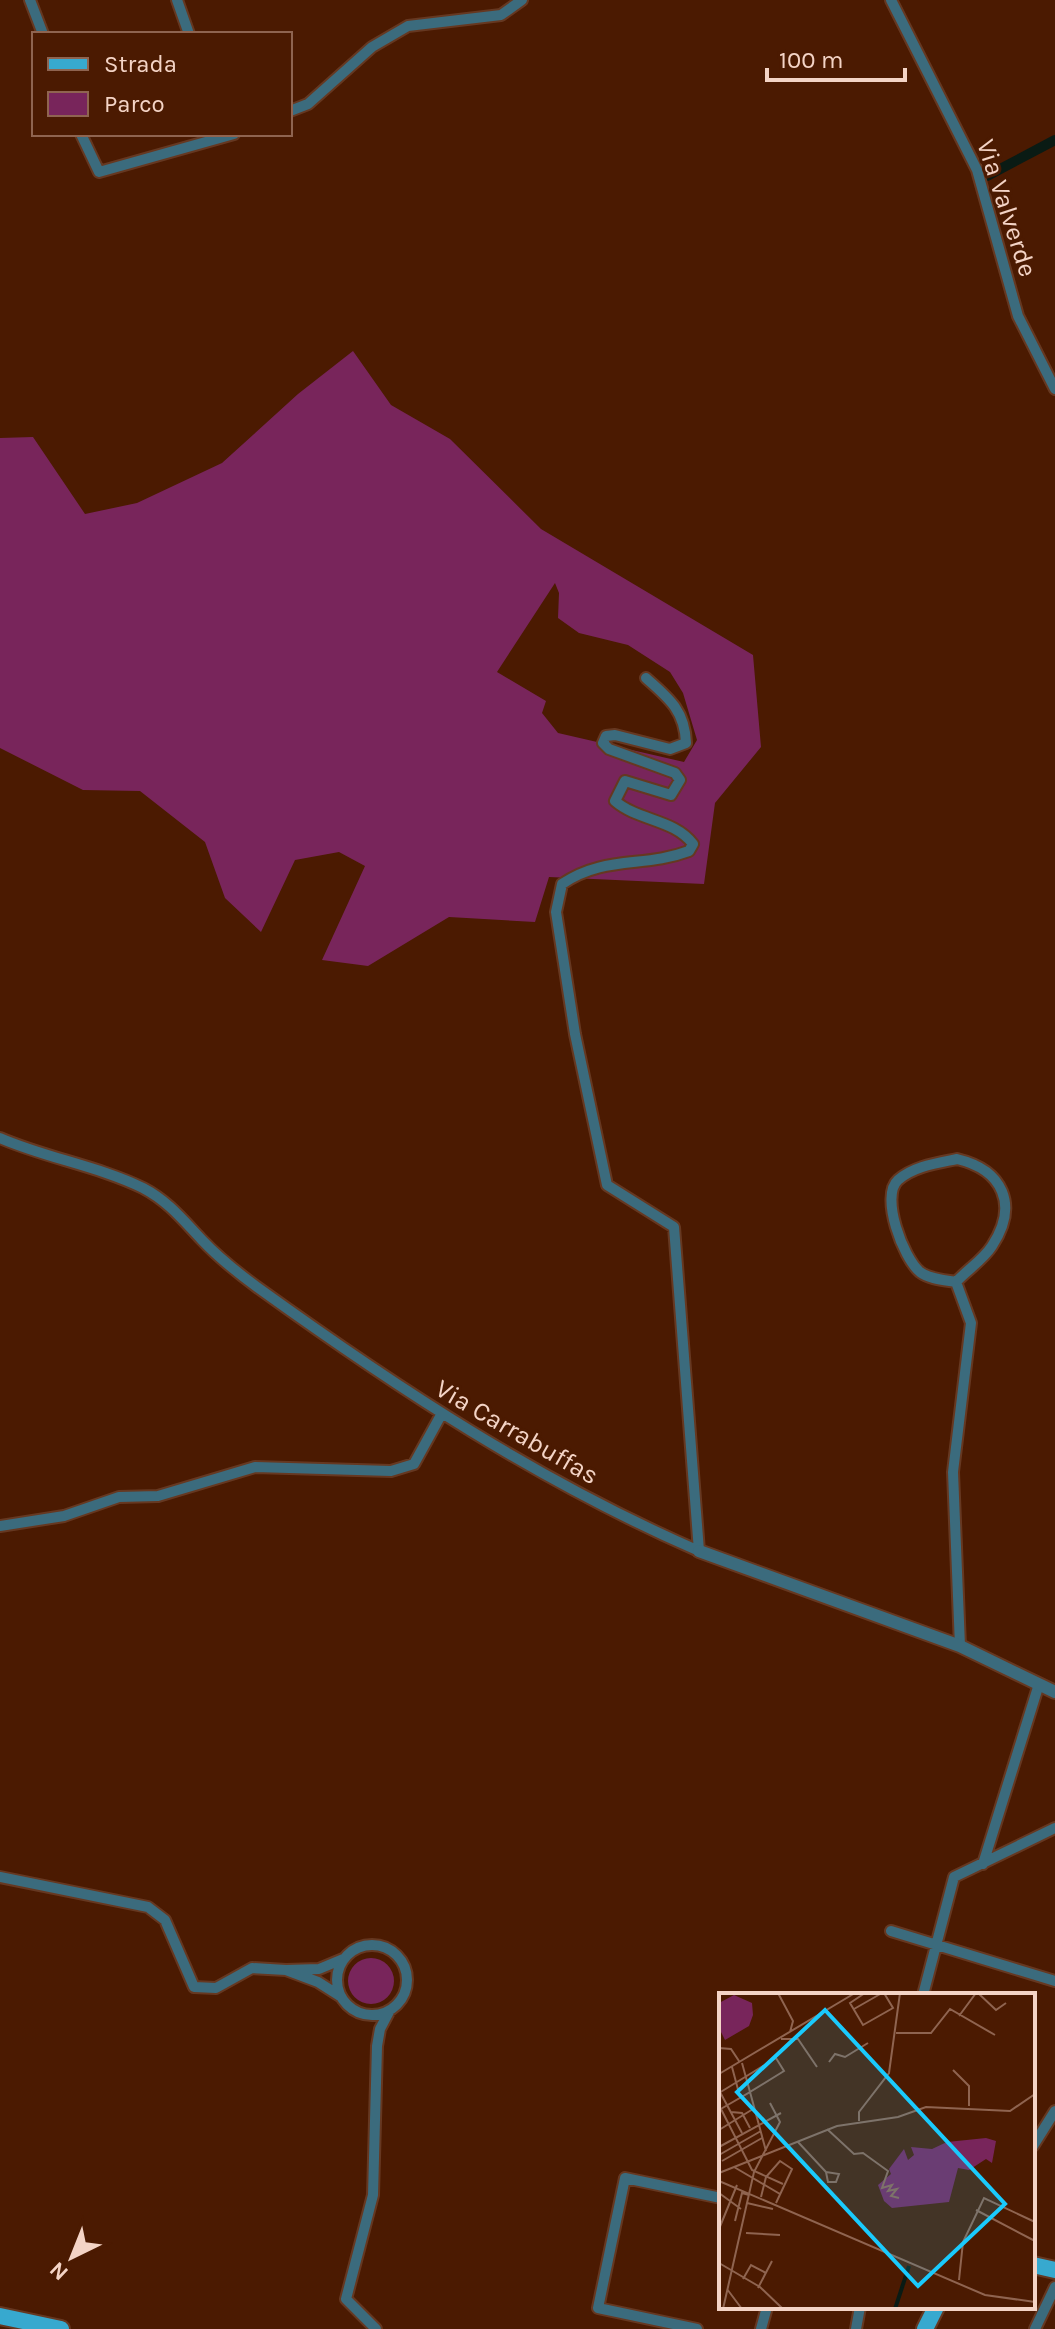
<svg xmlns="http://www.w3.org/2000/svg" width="1055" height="2329" font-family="Karla,sans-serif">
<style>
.green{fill:#78255b;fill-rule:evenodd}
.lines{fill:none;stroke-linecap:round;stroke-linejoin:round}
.canal{stroke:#0a1b14;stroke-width:10}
.minor-casing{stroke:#663821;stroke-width:14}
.tertiary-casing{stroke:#663821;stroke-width:16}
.primary-casing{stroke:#663821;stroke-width:20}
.minor{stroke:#3b6b7d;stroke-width:10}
.tertiary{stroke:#3b6b7d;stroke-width:12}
.primary{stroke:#37a9cf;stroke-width:16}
.labels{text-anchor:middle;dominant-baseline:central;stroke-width:6;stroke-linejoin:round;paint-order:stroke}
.street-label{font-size:26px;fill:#f4d4c6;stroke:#4b1a01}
.inset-river{fill:none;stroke:#0a1b14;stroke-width:4}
.inset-road{fill:none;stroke:#8f6450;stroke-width:2}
.view{fill:#1acafc;fill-opacity:0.15;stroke:#1acafc;stroke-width:4}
.inset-edge{fill:none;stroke:#f4d4c6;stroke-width:4}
</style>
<rect width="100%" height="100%" fill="#4b1a01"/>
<path class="green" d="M353,351L391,405L450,439L541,529L753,655L761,747L715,803L704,884L549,877L535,922L449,917L368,966L322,960L365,866L339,852L295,860L261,932L225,898L205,842L140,791L83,790L0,748V438L33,437L85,514L137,503L222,463L298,394ZM555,583L559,593L558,618L579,633L628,645L670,672L683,693L697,740L684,762L558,733L542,713L546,701L497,672Z
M348 1981a23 23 0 1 1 46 0a23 23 0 1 1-46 0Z"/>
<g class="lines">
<path class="canal" d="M987,176L1055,140"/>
<defs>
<path id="minor" d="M30,0L43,34
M177,0L189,34
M891,0L977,170L1018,316L1055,389
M290,111L308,104L372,47L408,26L501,15L522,0
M81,134L99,172L234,134
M0,1138C46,1158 98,1166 143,1188C168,1201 183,1220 202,1240C218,1257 238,1273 257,1287C397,1388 540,1482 699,1551L674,1227L607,1185L575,1034L556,912L562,884C605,855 644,868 689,851L693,844C674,819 638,821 615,801L625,781L671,795L680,780L675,773L609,749L603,743L606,736L615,735L670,749L686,743C685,711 669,698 646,678
M957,1159C1003,1170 1019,1205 992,1246C983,1260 967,1270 956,1282C944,1280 929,1279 920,1272C903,1258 880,1196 898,1180C914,1166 938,1163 957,1159Z
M956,1282L971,1323L953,1472L960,1646
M0,1526L64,1516L119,1497L158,1496L255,1467L391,1471L414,1464L441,1415
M983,1864L1039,1684
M0,1877L148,1907L165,1920L194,1987L216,1988L252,1968L286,1970
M891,1931L1055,1981
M337 1980a35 35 0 1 1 70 0a35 35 0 1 1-70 0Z
M923,1995L954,1877L1055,1828
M340,1996L318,1982L286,1970L319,1969L343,1959
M1033,2146L1055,2111
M376,2329L346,2299L373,2195L377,2046L380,2029L390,2010
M697,2329L598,2308L625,2178L721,2198
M761,2329L767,2307
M856,2329L860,2307
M1035,2329L1055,2287"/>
<path id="tertiary" d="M699,1551L960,1646L1055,1692"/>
<path id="primary" d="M1033,2265L1055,2270
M0,2316L61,2329
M925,2329L936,2307"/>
</defs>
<use href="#minor" class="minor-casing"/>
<use href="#tertiary" class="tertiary-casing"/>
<use href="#primary" class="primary-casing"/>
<use href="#minor" class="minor"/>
<use href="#tertiary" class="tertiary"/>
<use href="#primary" class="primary"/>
</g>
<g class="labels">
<g class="street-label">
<text transform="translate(1007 208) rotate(72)">Via Valverde</text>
<text transform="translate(517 1432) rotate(30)">Via Carrabuffas</text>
</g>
</g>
<g transform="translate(719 1993)">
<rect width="316" height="316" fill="#4b1a01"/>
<path d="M15,2L33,10L34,22L30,33L6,47L0,35V10ZM267,145L277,148L273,170L267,166L250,177L239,175L230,209L173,215L165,208L159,192L172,181L170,176L185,156L189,167L195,162L192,154L213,156L228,149Z" fill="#78255b"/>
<path class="inset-river" d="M176,316L190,273"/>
<path class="inset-road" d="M59,0L74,28L71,39M146,0L131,10L144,32L174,15L165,0M259,0L277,17L287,10M135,16L163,0M240,23L257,0M177,40H212L231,16L276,42M62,46H79L98,74M0,55L12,56L20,68M110,69L116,61L126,64L149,50M13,74L21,104M234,77L250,93V113M0,81L136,0M1,99L23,140M0,100L57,65L65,78L31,99L47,158M2,116L33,177L64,191M0,117L31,99L23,70M12,119L23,120L31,135M140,128V119L170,80L181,0M108,136L135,161L144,160L169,178L163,195L173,192L169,198L178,196L172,203L180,205M0,137L34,116M79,149L107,179L109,189H117L120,181L107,179M0,154L62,120M0,162L42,138M3,168L43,145M15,174L61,201M0,180L118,133L179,124L207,114L291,118L316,101M0,188L266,302L316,309M0,200L22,216M42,204L47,184L61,168L73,176L57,210M28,210L54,216M257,217L316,248M16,228L23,200L30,202M0,236L18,192M27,240L61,242M0,270L41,294L64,316M24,286L32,272L47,280M240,287L244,249L265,205L316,229M39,295L53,268M8,296L23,316M4,316L35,179L61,129L51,110"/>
<path class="view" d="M106,17L286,211L199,293L18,99Z"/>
<rect width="316" height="316" class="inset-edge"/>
</g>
<rect x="32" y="32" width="260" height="104" fill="#4b1a01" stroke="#8f6450" stroke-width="2"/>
<rect x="48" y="58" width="40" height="12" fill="#37a9cf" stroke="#8f6450" stroke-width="2"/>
<text x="104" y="72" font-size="24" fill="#f4d4c6">Strada</text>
<rect x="48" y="92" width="40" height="24" fill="#78255b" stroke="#8f6450" stroke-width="2"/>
<text x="104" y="112" font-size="24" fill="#f4d4c6">Parco</text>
<g transform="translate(72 2257) rotate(223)" stroke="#4b1a01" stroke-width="6" paint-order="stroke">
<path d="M0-6L14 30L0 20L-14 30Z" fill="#f4d4c6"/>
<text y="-12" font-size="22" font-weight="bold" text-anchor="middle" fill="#f4d4c6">N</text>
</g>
<path d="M767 68v12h138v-12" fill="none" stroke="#f4d4c6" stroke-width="4"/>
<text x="779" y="68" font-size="24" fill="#f4d4c6" stroke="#4b1a01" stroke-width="6" paint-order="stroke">100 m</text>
</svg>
